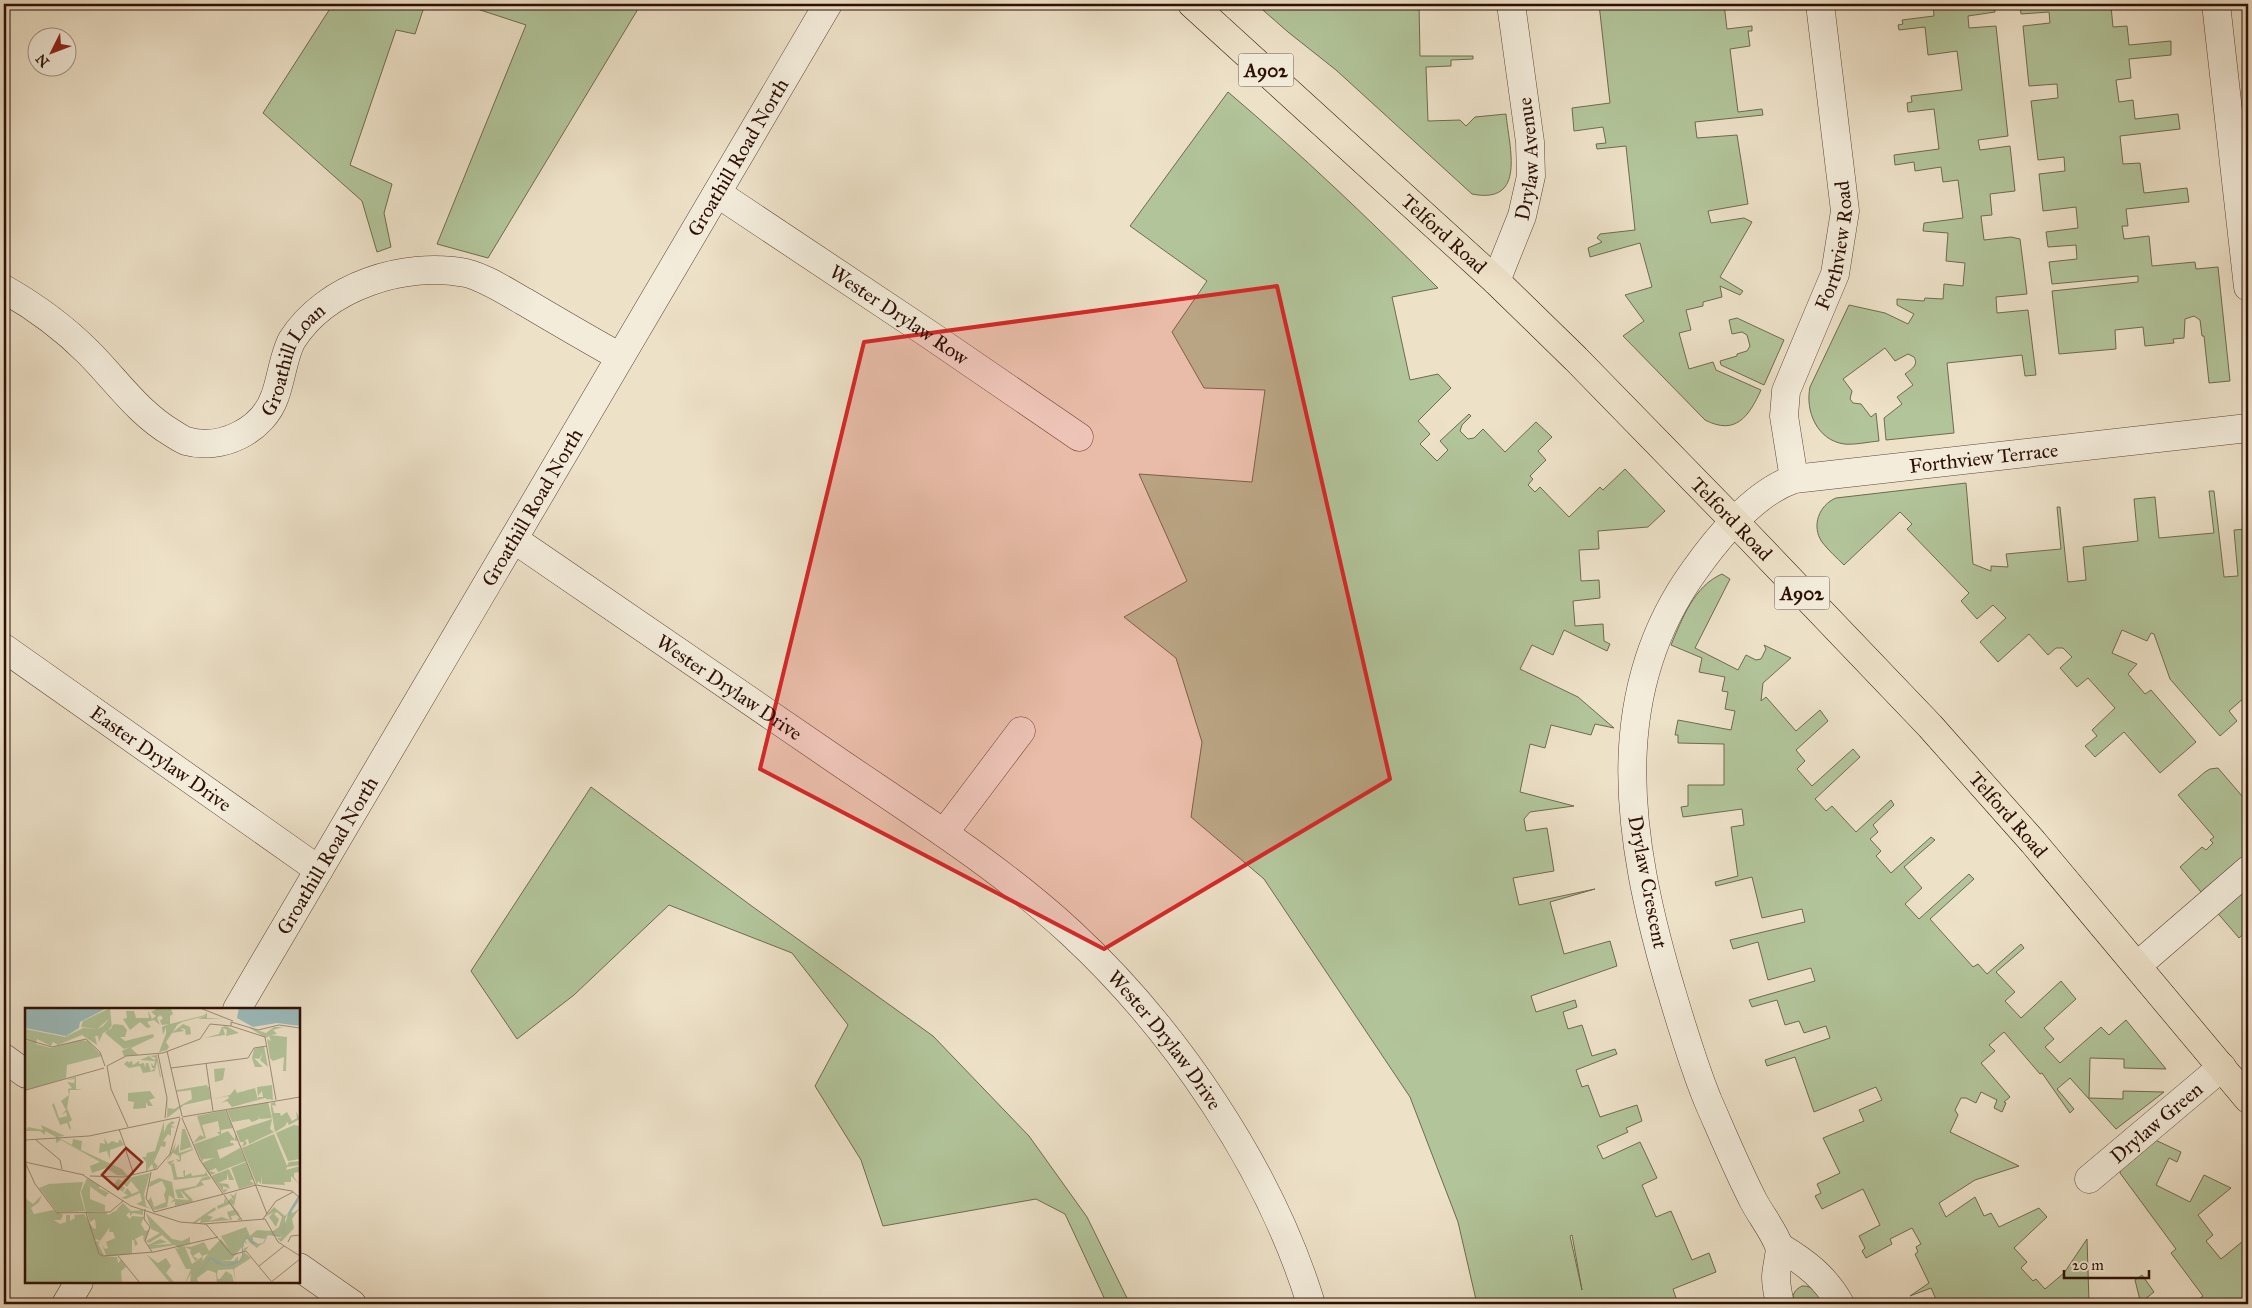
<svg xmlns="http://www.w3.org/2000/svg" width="2252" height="1308" font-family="'IM FELL Great Primer',serif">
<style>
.green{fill:#b2c49a;stroke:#706a4f;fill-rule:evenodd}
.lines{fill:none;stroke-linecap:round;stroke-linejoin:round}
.minor-casing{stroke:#5e4435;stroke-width:29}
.tertiary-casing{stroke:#5e4435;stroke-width:29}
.primary-casing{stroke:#2e0f04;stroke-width:29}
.minor{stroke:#f3ecdb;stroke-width:28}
.tertiary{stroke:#f3ecdb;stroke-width:28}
.primary{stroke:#ede1c8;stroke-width:28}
.marked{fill:#d62828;fill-opacity:0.2;stroke:#d62828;stroke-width:4;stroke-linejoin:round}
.labels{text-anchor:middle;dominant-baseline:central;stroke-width:5;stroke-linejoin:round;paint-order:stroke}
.shield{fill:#f3ecdb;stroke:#695144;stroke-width:1}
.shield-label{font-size:19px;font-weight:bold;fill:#2e0f04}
.street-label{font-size:20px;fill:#2e0f04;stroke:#f3ecdb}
.inset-road{fill:none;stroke:#a18d7a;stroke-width:1}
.view{fill:#8f2418;fill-opacity:0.15;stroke:#8f2418;stroke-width:2.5}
.inset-edge{fill:none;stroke:#2e0f04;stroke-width:2.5}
</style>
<rect width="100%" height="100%" fill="#ede1c8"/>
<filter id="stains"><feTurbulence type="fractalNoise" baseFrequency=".004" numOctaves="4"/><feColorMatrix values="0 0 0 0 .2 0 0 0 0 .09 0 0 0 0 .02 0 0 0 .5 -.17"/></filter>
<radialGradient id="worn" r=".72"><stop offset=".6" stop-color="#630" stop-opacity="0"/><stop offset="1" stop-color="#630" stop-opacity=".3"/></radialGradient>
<path class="green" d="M333,4H425L415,34L396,30L350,165L392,184L384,213L391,247L377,252L362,201L263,113Z
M462,4H641L488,258L437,244L526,25Z
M1256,4H1419L1420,56H1473V59L1451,60V66L1426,67L1428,121L1460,120L1466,126L1475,117L1506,114C1509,147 1527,205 1472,194L1336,70L1288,32Z
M1599,4H1724L1727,29L1752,26V31H1748L1750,46L1730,49L1738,112L1762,109L1763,115L1695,122L1697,138L1737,135L1748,204L1708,211L1711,223L1744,218L1752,222L1720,277L1743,291L1740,295L1720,286L1722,297L1703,302V306L1686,310L1691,330L1679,333L1689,369L1713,362L1716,370L1761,390C1749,416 1736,436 1705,420L1623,336L1644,321L1625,295L1652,287L1640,243L1590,257L1588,248L1602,242L1597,238L1600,234L1635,230L1626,146L1597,149L1596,144L1606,143L1603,127L1574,131L1572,108L1610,103Z
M1933,4H1994L1995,12L1968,16L1969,28L1996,26L2008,136L1978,140L1980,150L2010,146L2015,191L1990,194L1992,215L1981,216L1984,240L2011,237L2020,239L2027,294L1996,297L1997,313L2028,310L2036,375L2025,376L2022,355L1947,363L1954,433L1886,440L1884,418L1902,404L1897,397L1913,385L1905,374C1911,369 1919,366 1914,357L1908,354L1895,361L1885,348L1843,379L1852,391L1850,399L1853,403L1861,404L1871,417L1876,413L1879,441C1868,442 1855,445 1844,444C1817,440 1805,411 1810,387L1849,305L1885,313L1908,324L1914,314L1897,305V299L1924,301L1925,298L1943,299L1944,284L1963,286L1965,263L1946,261L1948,233L1923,231L1924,223L1963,218L1958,180L1943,182L1941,167L1915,171L1914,162L1895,165L1894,155L1939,149L1934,109L1908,112L1907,103L1912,102L1911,96L1962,90L1957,51L1928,55L1925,27L1899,30L1898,25L1903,24L1902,20L1934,16Z
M2020,4H2124L2111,6L2113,27L2127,26L2129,45L2171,41V55L2129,59L2131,78L2116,80L2119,102L2133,100L2135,119L2178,114L2180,129L2120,136L2123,164L2140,163L2144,193L2187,188L2189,202L2126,209L2128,226H2122L2124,239L2149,236L2152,266L2195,262L2196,269L2218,267L2230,381L2209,383L2204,336H2202L2200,320L2194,316L2185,319L2184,338L2173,339L2174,343L2145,346L2143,327L2115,330L2116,349L2059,354L2052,291L2138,282V276L2052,284L2049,262L2077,259L2076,245L2048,247L2046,232L2078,228L2076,207L2043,211L2039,174L2065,171L2064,157L2038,160L2031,101L2058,98L2057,84L2029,86L2023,26L2050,23L2049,12L2021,14Z
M1228,92C1301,154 1370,220 1438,288L1392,297L1410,380L1438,374L1451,388L1418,421L1430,434L1420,444L1437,461L1448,450L1440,441L1469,414L1471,416L1462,425L1460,431L1468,439L1474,438L1483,429L1505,452L1536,422L1552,437L1538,451L1546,460L1530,476L1533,479L1528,485L1535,492L1540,487L1569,517L1600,487L1603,490L1625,469L1665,511L1648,527L1598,531L1599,549L1579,550L1581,581L1599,580L1600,598L1573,601L1575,626L1603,624L1604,641L1610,644L1607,651L1564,630L1553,655L1532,645L1520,669L1578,697L1614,728L1595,724L1591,735L1551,725L1545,748L1530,744L1520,792L1574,806L1530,812L1524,819L1526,831L1547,828L1554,871L1513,878L1519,905L1595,889L1550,902L1564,954L1610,941L1617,966L1531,996L1536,1012L1575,1000L1577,1007L1563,1012L1568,1029L1582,1025L1592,1056L1615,1049L1617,1054L1576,1070L1582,1087L1588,1085L1600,1117L1637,1105L1642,1121L1626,1128L1628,1132L1597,1146L1603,1159L1640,1142L1657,1178L1642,1185L1656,1217L1671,1211L1692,1260L1709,1253L1716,1272L1673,1289L1678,1304H1477L1458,1222L1410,1097L1264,879L1191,817L1202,742L1176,658L1124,617L1187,581L1139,474L1252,482L1265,390L1204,388L1172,332L1207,281L1130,226ZM1572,1235L1582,1290L1570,1236Z
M1737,318L1784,340L1764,385L1721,365L1720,361L1737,356V354L1747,351L1750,346L1747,335L1742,332L1732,334L1729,320Z
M1966,483L1973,564L1991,571V566L2008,567L2006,554L2061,549L2057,507H2060L2068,582L2086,580L2083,547L2138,541L2134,499L2155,497L2159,538L2214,533L2209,491H2214L2224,577L2238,576L2234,530L2248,529V688L2242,694L2245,697L2229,711L2237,721L2220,736L2170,679L2154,634L2151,633L2147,641L2122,630L2112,653L2137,664L2128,674L2145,694L2151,690L2196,742L2160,773L2124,732L2095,757L2085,746L2097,736L2092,730L2115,708L2088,678L2077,687L2060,668L2072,657L2063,648H2056L2048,655L2029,634L1998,662L1980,642L2006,618L1993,605L1977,619L1961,601L1969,593L1907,529L1912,524L1900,512L1844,565C1837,558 1828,550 1822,542C1811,526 1819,505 1836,498Z
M1722,574L1730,579L1695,648L1738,670L1746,655L1756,660L1761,659L1766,649L1764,645L1791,658L1763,683L1761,701L1766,697L1796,731L1820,710L1828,721L1796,750L1805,761L1797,769L1812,786L1853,749L1860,757L1815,799L1826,811L1832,806L1856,832L1891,800L1894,805L1873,825L1878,832L1870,839L1881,851L1876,856L1891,873L1931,837L1935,840L1904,867L1922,888L1905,904L1919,919L1969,874L1974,879L1930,919L1973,967L1978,964L1987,974L2021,944L2024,948L1996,972L2015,992L2005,1001L2021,1018L2061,981L2076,999L2044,1028L2054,1039L2045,1047L2060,1063L2101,1027L2109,1035L2126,1020L2166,1069L2124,1068V1059L2090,1058L2089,1098L2123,1099V1091L2164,1092L2116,1129L2070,1078L2057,1089L2074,1109L2070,1113L2042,1073L2040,1074L2004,1032L1989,1045L1995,1051L1981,1063L2010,1097L2004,1102L2006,1103L2002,1112L1994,1108L1997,1100L1981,1092L1976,1103L1966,1098H1961L1955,1110L1958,1115L1950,1132L2019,1166L1975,1180L1939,1203L1946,1217L1975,1197L1984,1216L1991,1213L1999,1227L2039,1208L2047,1217L2014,1248L2027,1262L2021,1268L2033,1281L2036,1279L2045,1289L2064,1273L2087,1239L2089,1302L2077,1303V1304H1938L1931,1288L1910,1296L1929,1283L1915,1254L1918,1252L1916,1247L1921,1244L1912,1228L1890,1239L1892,1244L1866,1258L1862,1251L1865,1248L1859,1236L1880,1225L1863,1189L1822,1209L1815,1196L1821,1193L1817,1184L1840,1173L1823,1138L1864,1121L1859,1110L1882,1100L1876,1087L1814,1112L1795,1057L1767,1066L1765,1060L1830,1038L1826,1026L1804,1033L1799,1021L1785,1025L1777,1000L1752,1007L1749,1000L1815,981L1811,968L1768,980L1758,942L1733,949L1730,940L1805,922L1802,909L1762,918L1752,877L1716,886L1715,882L1738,876L1731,827L1744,825L1742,809L1683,817L1681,807L1688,806V785H1724V744L1678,743V735H1675L1678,720L1731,730L1735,711L1725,709L1728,692L1722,691L1725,677L1699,672L1702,658L1671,645C1682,619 1694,586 1722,574Z
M2218,768L2248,803V853L2201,892L2180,867L2202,847L2206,850L2213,843L2210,840L2214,837L2178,795L2205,772L2210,769Z
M591,787L753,907L933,1036L1029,1136L1087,1217L1127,1298L1118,1304H1107L1065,1214L1036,1199L883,1226L861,1160L815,1086L848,1025L792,953L669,905L574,995L517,1039L471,971Z
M2248,882V930L2239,938L2215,910Z
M2153,1139L2181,1152L2177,1162L2169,1158L2156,1185L2190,1202L2204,1175L2231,1188L2198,1215L2213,1235L2206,1241L2221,1259L2248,1237V1277L2243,1281L2248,1287V1297L2246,1299L2248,1304H2203L2199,1299L2203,1296L2171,1253L2176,1249L2120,1173L2121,1166Z
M2142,1275L2154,1292L2144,1300L2147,1304H2141L2135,1280Z
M1802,1286C1814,1285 1819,1296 1826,1304H1793C1792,1295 1794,1290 1802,1286Z"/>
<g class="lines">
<defs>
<g id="minor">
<path d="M2216,4L2248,287"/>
<path id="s1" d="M717,193L930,335L1079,437"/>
<path id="s2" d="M1496,281L1522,216L1531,176L1530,142L1511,4"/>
<path id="s3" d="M4,289C34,306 64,328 88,352C116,380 138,413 172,433C177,436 181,439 186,441C221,451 263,431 275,396C281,380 284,354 292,340C326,286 405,261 466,273C486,278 507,292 525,302C557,321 588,339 620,357"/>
<path id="s4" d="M1794,479L1784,416L1786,391L1835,274L1845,211L1820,4"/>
<path id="s5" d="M515,540C617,611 720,681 823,751C907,809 995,863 1070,932C1174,1028 1270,1169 1311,1304"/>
<path id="s6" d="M4,648L319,870"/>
<path d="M944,833L1021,731"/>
<path d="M2138,965L2248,870"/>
<path d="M4,1058L26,1074"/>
<path id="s7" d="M2089,1179L2222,1067"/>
<path d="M1780,1247C1805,1262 1826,1278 1840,1304"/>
<path d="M299,1267L352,1304"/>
<path id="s8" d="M1780,1304C1778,1295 1776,1286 1776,1277C1776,1268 1781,1253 1779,1246C1774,1232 1761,1215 1754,1202C1737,1169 1723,1135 1708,1101C1692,1062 1680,1020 1668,980C1628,841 1604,696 1694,571C1718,537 1754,493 1794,479L2248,428"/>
</g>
<g id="tertiary">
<path id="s9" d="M237,1009L828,4"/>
<path d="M66,1304L79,1282"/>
</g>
<g id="primary">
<path id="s10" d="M1192,4L1496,281L1576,359L1735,522L1930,726L2033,842L2248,1099"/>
</g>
</defs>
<use href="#minor" class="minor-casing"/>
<use href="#tertiary" class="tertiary-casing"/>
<use href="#primary" class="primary-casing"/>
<use href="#minor" class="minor"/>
<use href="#tertiary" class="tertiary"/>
<use href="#primary" class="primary"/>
</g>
<path class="marked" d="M1277,286L1390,779L1104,949L760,769L864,342Z"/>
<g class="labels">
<g class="shield">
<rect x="1238.5" y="53.5" width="55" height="33" rx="4"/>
<rect x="1774.5" y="576.5" width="55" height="33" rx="4"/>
</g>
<g class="shield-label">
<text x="1266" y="70">A902</text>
<text x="1802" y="593">A902</text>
</g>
<g class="street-label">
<text stroke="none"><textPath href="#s9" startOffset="988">Groathill Road North</textPath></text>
<text stroke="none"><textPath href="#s2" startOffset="128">Drylaw Avenue</textPath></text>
<text stroke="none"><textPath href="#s10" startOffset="341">Telford Road</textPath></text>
<text stroke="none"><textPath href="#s4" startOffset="244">Forthview Road</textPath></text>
<text stroke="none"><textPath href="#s1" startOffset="219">Wester Drylaw Row</textPath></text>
<text stroke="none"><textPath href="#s3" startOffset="389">Groathill Loan</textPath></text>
<text stroke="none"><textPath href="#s8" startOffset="1102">Forthview Terrace</textPath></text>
<text stroke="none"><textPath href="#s9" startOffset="582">Groathill Road North</textPath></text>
<text stroke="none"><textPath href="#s10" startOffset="746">Telford Road</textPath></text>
<text stroke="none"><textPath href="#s5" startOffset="260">Wester Drylaw Drive</textPath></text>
<text stroke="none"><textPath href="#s6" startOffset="192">Easter Drylaw Drive</textPath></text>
<text stroke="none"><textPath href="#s10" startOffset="1151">Telford Road</textPath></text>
<text stroke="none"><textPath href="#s9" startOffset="178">Groathill Road North</textPath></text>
<text transform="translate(1648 882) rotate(79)">Drylaw Crescent</text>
<text stroke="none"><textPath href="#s5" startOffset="824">Wester Drylaw Drive</textPath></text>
<text stroke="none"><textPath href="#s7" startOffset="88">Drylaw Green</textPath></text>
</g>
</g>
<g transform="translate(25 1008)">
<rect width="275" height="275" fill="#ede1c8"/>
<path d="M85,0L87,20L78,25L74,34L73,28H70L72,37L57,27L33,37L28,34L26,38L12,31L11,36L26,40L55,32L63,33L77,48L42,57L41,70L0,83V32L7,34L0,31V21L40,29L58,20L72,21L78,18L85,10L72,21L56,19L58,13ZM133,0H154L146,1L148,6L145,8V16L180,7L182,4V10L198,11H173L180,8L157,14L152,17L148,24L158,16L165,19L166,26L161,27L160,21L155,20L159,23L147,25L141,34L144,39L142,42L134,44L141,26V19L138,27L137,19L144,16L137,17L135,13L138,10L135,7L132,10L135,17L129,12L122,14L126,19L122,20L115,14L105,22L98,11L102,10L101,3H109L111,10H124L123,2L127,11L131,8L126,4ZM89,16L98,17L102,22L100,29H95L100,33L128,26L129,29L106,40L113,47L99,48L97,43L105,39L99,41L80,25ZM201,18L214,25L201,28L202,22L198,20L200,27L179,30L194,26L197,19ZM223,19L241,25L249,19H258L248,22L252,26L245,27L262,29L261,63H258L259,49L248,53L245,50L242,31L246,33L244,28L241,30ZM239,38L243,59L235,52L238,45L234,51L229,50L238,59H230L227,50L229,41ZM132,47L136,69H135L132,53L130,63L118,65L115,58L104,60L99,56L102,53L106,56L104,54L107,53L108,57L114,53V56L119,55L120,60L121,55H123L126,63L130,60H127L126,55L129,58L130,53L115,52L124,48L129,52L131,50L125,48ZM200,60L198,72L190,74L189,61ZM51,69V81L58,82H45L42,100L47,112L44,114L46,121L45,122L42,115L35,117L27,97L29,95L34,110L42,108L41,104L36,107L41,102L36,93L44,87L43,81L47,80L42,74L49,75L50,71L42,72ZM182,77L183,79L178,80L184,79L186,91L159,97L142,110L143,87V100L149,101L167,91L166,82L151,84L152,82ZM247,77L248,92L243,91L242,82L243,92L240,90L207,99L202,93L196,95L204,90L203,88L187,91L205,87L210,81L212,85L230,80L233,92V89H238L237,83L233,88L232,79ZM125,83L130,90L124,92L128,98H123L121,94V100L108,101L109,94L103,93V85ZM243,94L247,110L235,111L233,108L234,111L227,114L224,111L207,114L202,102ZM250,94L251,98L247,97L249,105H255L256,108L262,104L267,113L272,110L271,103L275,111L264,117L262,114L260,118L250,124L246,101V95ZM200,102L208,120L196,122V126L203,123L210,132V125L213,133L206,132L205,135H208L209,137L192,142L195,151L215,140L221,153L193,164L191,160L184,163L191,165L185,167L177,155L189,150L178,151L177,154L169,136L195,127L192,124H195L193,113L177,117L181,130L168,135L175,127L179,129L172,108ZM247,111L245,121L249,124L224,136L223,131L220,132L222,136L217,139L219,134H215L211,123ZM139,113V125L142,117L147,113L150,115L146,117L150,120L146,119V128L143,126L138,133L141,134L140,139L136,138L129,154L133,158L129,162L127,156L121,164V154L117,149H121L122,145L130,143ZM16,117L40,128L32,129L47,137L48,131L57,133L56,142L97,161L103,168L92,167L81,160L67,165L65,158L75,154L36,132L31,135V129L20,123V127L15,123H0L3,119L18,122ZM269,117L275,118V151L263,153L251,125ZM157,121H160L168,142L156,147V153L153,154L151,151L155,152L154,148L148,145L142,153L151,134L149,143L154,136V145L167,141L166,139L155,143ZM249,126L262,158L264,154L275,153V157L262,159L261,162L275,158V164L269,165V169L274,176L266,168V174H259L260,177L237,176L236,166V176L233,173L232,177L217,140ZM79,130L83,136L87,133L93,135L95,131L99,137L85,142V151L82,143L74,145L75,135L80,136ZM149,152L148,154L145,156L149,155L152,169H159L158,163L160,162V168L166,165L167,168L180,166L181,163L183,168L149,172L146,158L142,154ZM221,154L228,171L225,173L230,176L214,181L206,160ZM204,161L209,172H204L202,165V171L193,175L203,176L205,181L198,178V182L202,181V182L199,185L186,168ZM125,165L119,186L121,198L126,201L111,196L117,193L115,185L101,191L96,190L103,187L99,185L102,180L107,186L114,183L106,173L102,179L93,172L100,180L98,184L88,177L93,171L102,175L98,171ZM184,168L186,171L176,173L179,177L159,183L167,191L168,194L150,198V193L146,195L149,191L144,187L142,199L129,202L123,193L126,189L129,199L141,194L139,187L141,181L137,173L124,179L125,174L134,170L147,174L150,191L164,192L155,182L159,190H153L150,182L171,178L177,170ZM62,170L75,178L72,182L74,180L84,185L80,189L60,175L65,179V191L80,197V203L61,204L56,184ZM58,174L55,185L60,203L33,205L14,180L24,176ZM212,183L209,198L205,194L215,207L205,204L213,207L216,212H212L214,209L211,207L206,208L207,212L183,214L175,215L176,211L171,215H167L190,199L191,202L182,207L188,209L184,213L197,209L205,212L202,204L209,202L205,196L193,201L192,198L199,195L200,189L202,194L206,190L209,193L205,186L209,188ZM17,187L14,194L6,200L9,206L28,202L38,207L36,212H29L35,216L41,214V207H45V213L50,210L49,207L59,206L68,220L71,221L70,211L65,214L62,205L81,204L83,207L92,202L94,206L92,201L98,195L106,203L118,202V207L108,205L105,208V204L101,207L105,211L107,208L119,209L116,216L120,223L124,222L119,234L118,227L110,231L113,236L110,238L109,232H107V246L81,249H92L93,255L96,252L101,259L96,263L97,275H0V190L8,196ZM85,219L84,224H88L90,230L81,234L83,240L80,241L77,237L81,247H79L73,236L75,234L70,233L71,231L75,233ZM249,199L260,208L262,206L264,203L265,201L260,211V216L265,203L268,205L275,200L267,211L269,220L256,234L252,230H256L258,225L254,229L243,226L240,231L228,229V235L232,236H228L235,237L232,240L224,234L223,231L220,232L222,236L219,234L218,242L220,240L224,238L221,242L218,243L217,239L206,252L195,253H209L213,248V254L219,244L226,250L209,261L211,275L208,261L193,262L192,267L193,271H195L201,263L207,267L209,275H192L191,265L183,262L172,270L173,275H165L166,265L161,274L160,275L166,261H161L150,240L154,241L150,237L126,241L123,237L135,231L142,234L128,237L147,236L137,227L124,235L121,233L135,225L126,221L121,205L147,231L157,233L165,229V235L155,238L166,239L179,234L184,243L196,231L204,241L196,228L221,219L225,228L232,222L248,223L254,219L257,209L252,204L249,206L254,211L251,219L244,209L249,204L240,209ZM160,239L166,242L165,244L170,253L173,251L168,248L174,244L177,248L183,246L177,253L178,248L167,256ZM121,246L133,255L141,250L146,258L141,265L150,275H145Z" fill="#b2c49a" fill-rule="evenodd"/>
<path d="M0,0H82L55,14L54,20L41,28L0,20ZM214,0H275V18L252,15L228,19L212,10ZM275,185L273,194L262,210L258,226L256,229L243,227L239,235L235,237L228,236L221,229L218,237V249L217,253L208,257L200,258L192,256L186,250L166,275L185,249L196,254L212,253L207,254H197L193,253L200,257L217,252V236L221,228L233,236L238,235L243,226L256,228L264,203Z" fill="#9bbcbd"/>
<path class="inset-road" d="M175,0L208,13M0,31L27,39L61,31L75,44L80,58M142,43L157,108M133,46L142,90L140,110M181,55L188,103M82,58L101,48L138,45L175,31L185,16L206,18M82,58L86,81L103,119M146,60L223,50L229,40L242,38M1,82L79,60M251,92L240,29L206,18V14L233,22L254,17L275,20M201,102L242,206M157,109L275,89M157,110L175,152L198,186M94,121L102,143M0,132L64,128L155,109M11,132L35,152L37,161M101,143L109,167M0,154L10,176L32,205L85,204L98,193M0,154L59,167M126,164L121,190L129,204M58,167L106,198L155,214L180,216M65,168L99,169L132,161L145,146L155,110M199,186L231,177L267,183L275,190M199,187L217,212M120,201L119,211L125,219L120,233L127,244M129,204L199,186M61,205L74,246L78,248L129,244L193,229M238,211L251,193L268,184M179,216L240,211L253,234L275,248M181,216L207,247L221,243L246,273M263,234L266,228L275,227M93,248L115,275M234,258L259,238M244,275H264M245,275L275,251"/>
<path class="view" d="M101,140L117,154L93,181L77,167Z"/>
<rect width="275" height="275" class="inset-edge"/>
</g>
<rect width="2252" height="1308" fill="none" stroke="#ede1c8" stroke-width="20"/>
<rect x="5" y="5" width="2242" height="1298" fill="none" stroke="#2e0f04" stroke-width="2.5"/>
<rect x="10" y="10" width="2232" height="1288" fill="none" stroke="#2e0f04"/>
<g transform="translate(52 52) rotate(228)"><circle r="24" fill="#f3ecdb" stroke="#a49485"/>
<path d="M0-4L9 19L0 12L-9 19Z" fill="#8f2418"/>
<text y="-8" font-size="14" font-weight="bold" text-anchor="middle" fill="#2e0f04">N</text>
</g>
<path d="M2064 1270v8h85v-8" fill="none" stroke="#2e0f04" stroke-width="2.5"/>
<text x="2072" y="1270" font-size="15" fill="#2e0f04" stroke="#f3ecdb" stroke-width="4" paint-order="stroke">20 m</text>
<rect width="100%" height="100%" filter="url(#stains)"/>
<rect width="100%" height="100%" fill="url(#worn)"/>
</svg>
